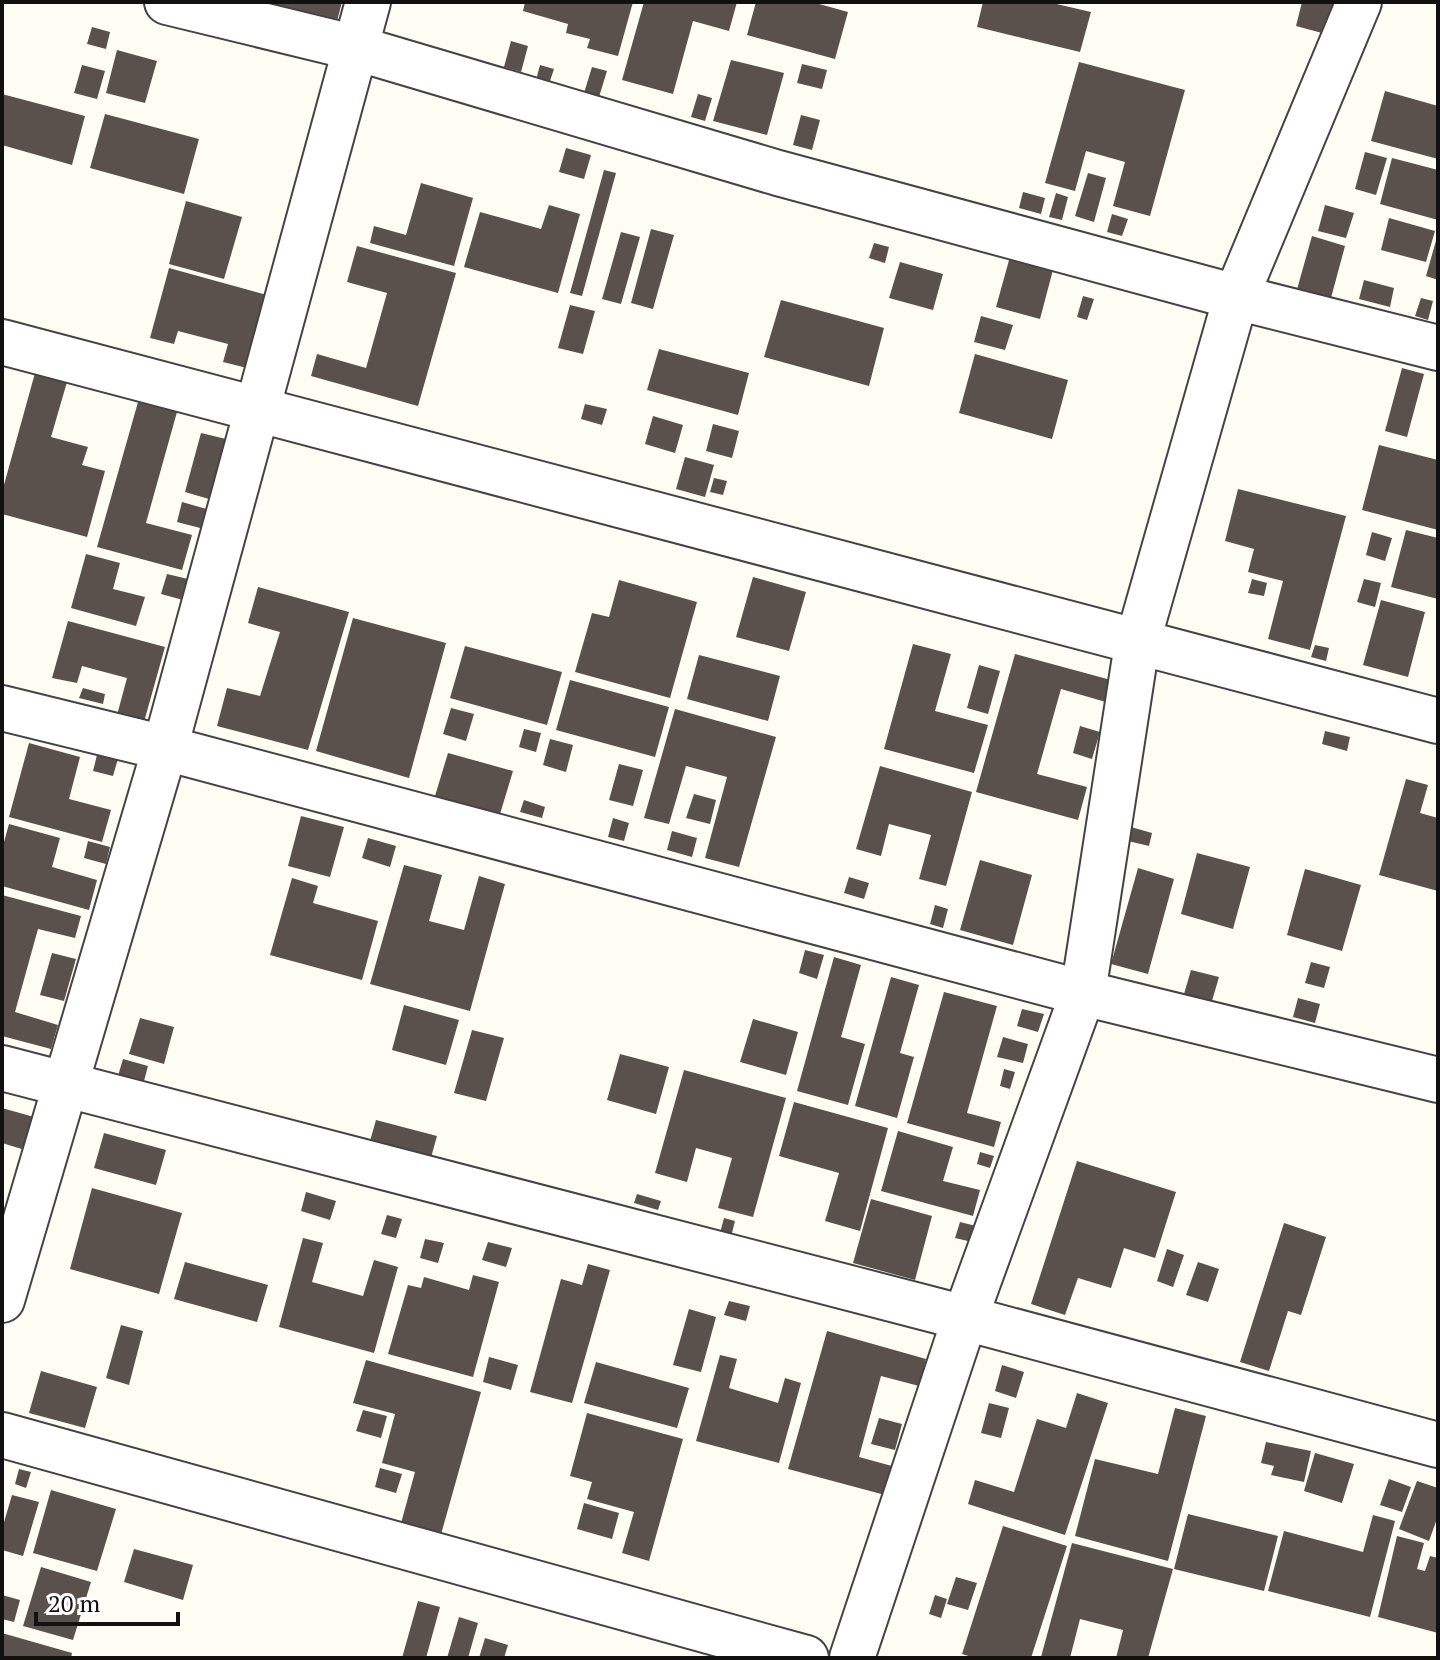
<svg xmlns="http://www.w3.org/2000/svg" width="1440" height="1660" font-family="'PT Serif',serif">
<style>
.building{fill:#5b514c}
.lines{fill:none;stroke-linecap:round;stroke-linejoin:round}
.street-casing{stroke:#444;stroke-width:48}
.street{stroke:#fff;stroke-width:44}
</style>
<rect width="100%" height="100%" fill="#fffcf4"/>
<path class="building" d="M258,2H342L336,25Z
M525,2H633L618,56L587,48L590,39L566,33L568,24L523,11Z
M644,2H737L729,31L693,21L673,94L622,80Z
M756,2H812L848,12L835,59L747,35Z
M983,2H1048L1091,12L1080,52L977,27Z
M1302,2H1342L1333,36L1296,26Z
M92,27L110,32L106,49L87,44Z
M511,41L528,46L521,72L504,67Z
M117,50L157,61L145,103L106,93Z
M731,60L784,73L767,135L713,121Z
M1079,62L1185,90L1150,216L1113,206L1125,162L1086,151L1075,191L1045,183Z
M802,64L827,70L822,89L797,83Z
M82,65L105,71L97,99L74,93Z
M540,65L554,69L549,84L536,80Z
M592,67L607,71L599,97L584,93Z
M1385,91L1438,106V159L1371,141Z
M2,94L85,116L72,165L2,145Z
M698,94L712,98L705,121L691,117Z
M105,114L199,139L184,194L90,168Z
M801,115L820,120L812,150L793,145Z
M566,148L591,155L584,179L559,172Z
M1365,152L1387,158L1376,195L1355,189Z
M1392,158L1438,170V220L1380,204Z
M604,170L616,173L582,296L570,293Z
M1088,173L1106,178L1094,222L1075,216Z
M421,183L473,198L454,266L370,243L374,226L406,235Z
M1023,192L1045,198L1041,214L1019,208Z
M1056,193L1068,197L1062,220L1049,217Z
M186,201L242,217L224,279L169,264Z
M549,205L580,214L558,293L464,267L480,212L541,229Z
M1325,205L1354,213L1346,238L1318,231Z
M1112,214L1128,219L1122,236L1107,232Z
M1389,218L1435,231L1426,262L1381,250Z
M651,229L674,235L653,309L631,303Z
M621,232L640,237L621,304L602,299Z
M1312,236L1345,246L1328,309L1294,300Z
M1437,237H1438V280L1426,276Z
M874,243L889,247L885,263L869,258Z
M357,246L456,273L418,406L311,376L317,354L366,368L387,293L347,282Z
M1011,253L1054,266L1040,319L996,307Z
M900,262L943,274L933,310L889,298Z
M169,268L267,295L247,368L223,362L228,344L178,331L174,344L150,338Z
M1364,280L1394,288L1390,307L1359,299Z
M1083,296L1094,299L1087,320L1077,317Z
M1421,298L1433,301L1428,320L1415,316Z
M781,300L884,328L869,386L764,357Z
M570,305L595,311L583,354L558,348Z
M981,316L1013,325L1005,350L974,342Z
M659,349L749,373L738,415L647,390Z
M975,354L1068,380L1052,439L959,413Z
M1402,368L1424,374L1407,437L1385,431Z
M35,373L67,382L51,437L88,447L82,465L105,471L87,537L2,514V492Z
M138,402L177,412L146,523L192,535L182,570L97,547Z
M585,404L607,409L602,425L581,419Z
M653,416L683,425L675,453L645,444Z
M713,424L739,431L732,458L706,451Z
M201,433L226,439L209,499L185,492Z
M1379,445L1438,460V530L1362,510Z
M685,457L714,465L705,497L676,489Z
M714,478L727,481L723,495L710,492Z
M1238,489L1346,516L1310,650L1268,639L1283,581L1248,572L1254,549L1225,541Z
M182,502L210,510L204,529L177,522Z
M1406,530L1438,538V599L1391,587Z
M1372,532L1392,538L1385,561L1366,555Z
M86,554L120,563L113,589L145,597L136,626L71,608Z
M167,574L188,579L183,600L161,594Z
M753,577L806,592L789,651L736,637Z
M1252,579L1267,583L1264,596L1248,593Z
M1364,579L1381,583L1375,607L1357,602Z
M619,580L697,602L670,698L575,672L592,613L609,617Z
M258,587L349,612L308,750L217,726L227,688L260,696L280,632L248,623Z
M1381,600L1425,612L1408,677L1363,665Z
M353,618L446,643L409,778L316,751Z
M68,621L165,647L144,722L117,715L127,678L82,666L77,683L52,678Z
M913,644L951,654L935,711L988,725L974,773L884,749Z
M1315,645L1329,648L1326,661L1311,657Z
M465,646L562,672L547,725L450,698Z
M1015,654L1122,683L1116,705L1061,689L1037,774L1087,787L1078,820L976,792Z
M699,655L780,676L768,721L687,699Z
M979,665L1000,671L988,714L967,708Z
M570,680L669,707L655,757L556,730Z
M83,688L105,694L103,704L79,698Z
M451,708L474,714L466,741L443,734Z
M675,709L776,737L739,867L705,858L727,777L686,766L669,824L644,818Z
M1080,726L1100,732L1092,759L1073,753Z
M524,729L541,733L536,752L519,747Z
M1325,731L1350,737L1347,751L1322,744Z
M550,739L573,745L566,772L543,765Z
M29,743L80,757L69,799L111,810L102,842L9,817Z
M99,747L120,752L113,776L93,771Z
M448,753L513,771L500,814L435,796Z
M619,764L643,770L633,806L609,800Z
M880,766L972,792L946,886L919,879L931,835L889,824L881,856L856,849Z
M1406,779L1428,785L1420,813L1438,818V891L1379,875Z
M694,794L716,800L710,824L686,818Z
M524,800L545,807L542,818L520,812Z
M301,816L344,827L330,877L288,866Z
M613,818L629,823L624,841L608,837Z
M9,824L60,838L52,867L97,880L89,910L2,886V849Z
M1131,827L1152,833L1149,846L1128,841Z
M672,831L697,838L692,857L667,850Z
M368,838L396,846L390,867L362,858Z
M88,841L110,847L106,864L84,858Z
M1197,853L1250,867L1233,929L1181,914Z
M980,860L1032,875L1013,945L960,930Z
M404,865L442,875L429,921L464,930L479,876L505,884L470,1011L370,984Z
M1138,868L1174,879L1148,974L1111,964Z
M1305,869L1361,885L1342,951L1287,935Z
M849,877L869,883L864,899L844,893Z
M292,878L318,886L313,903L378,921L362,980L270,955Z
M2,895L81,916L75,938L38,929L15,1012L58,1025L51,1049L2,1036Z
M935,905L948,909L943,928L930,924Z
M805,950L824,955L817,979L799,973Z
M52,953L76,959L64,1001L40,995Z
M834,957L861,965L841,1037L865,1044L848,1105L797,1091Z
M1311,962L1330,967L1324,988L1305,983Z
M1191,970L1219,977L1212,1001L1184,994Z
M891,977L919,985L900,1053L914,1057L897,1118L855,1106Z
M944,992L997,1006L967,1113L1001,1122L994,1147L907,1123Z
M1298,998L1320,1004L1315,1023L1293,1017Z
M404,1005L459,1020L446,1065L392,1050Z
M1022,1009L1044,1014L1038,1032L1017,1026Z
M140,1018L174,1027L164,1064L129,1054Z
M753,1019L798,1032L786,1075L740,1062Z
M472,1030L504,1038L486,1101L454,1093Z
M1003,1037L1028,1044L1023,1063L997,1057Z
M620,1054L669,1067L656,1114L607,1100Z
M123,1059L148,1066L140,1096L114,1089Z
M1004,1069L1015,1072L1010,1089L1000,1086Z
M684,1070L786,1098L753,1217L718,1208L732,1158L696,1148L687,1182L655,1173Z
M794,1102L888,1128L860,1231L825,1221L839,1173L779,1156Z
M2,1108L34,1117L25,1150L2,1143Z
M376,1120L437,1136L427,1172L366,1155Z
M898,1131L953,1147L943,1181L980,1190L973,1216L881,1191Z
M104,1133L166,1150L156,1185L94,1168Z
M980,1152L994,1156L990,1168L977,1164Z
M1077,1161L1176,1192L1155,1258L1124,1248L1111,1288L1078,1278L1065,1315L1031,1304Z
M92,1188L182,1213L159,1294L70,1269Z
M306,1192L336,1201L330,1220L301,1211Z
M637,1194L661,1201L658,1210L634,1203Z
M871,1199L932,1216L915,1280L853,1263Z
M387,1215L402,1219L396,1238L381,1234Z
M724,1218L735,1221L731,1237L720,1233Z
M960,1222L976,1226L972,1242L955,1238Z
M1284,1223L1326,1237L1301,1315L1288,1311L1269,1371L1240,1362Z
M303,1238L323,1243L312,1282L363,1296L374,1260L398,1267L374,1353L279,1327Z
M425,1239L444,1243L438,1263L420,1258Z
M488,1242L512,1248L506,1267L482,1260Z
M1167,1249L1184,1255L1173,1287L1157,1281Z
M185,1262L268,1285L257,1322L174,1299Z
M1198,1262L1219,1269L1208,1302L1186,1295Z
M588,1264L610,1270L572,1403L530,1392L561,1279L582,1285Z
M473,1275L499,1282L473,1377L388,1354L408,1285L421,1288L424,1277L469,1290Z
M729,1301L750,1306L746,1321L724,1315Z
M689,1309L716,1317L701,1372L673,1365Z
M121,1325L143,1331L129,1385L106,1378Z
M827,1331L926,1359L919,1386L881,1376L859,1457L892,1466L885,1495L788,1469Z
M720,1355L737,1359L729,1388L778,1403L785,1378L801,1383L779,1463L696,1441Z
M489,1357L518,1365L511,1390L483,1382Z
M366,1360L481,1392L440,1538L400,1527L415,1472L382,1463L395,1414L353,1403Z
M596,1362L689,1388L677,1428L584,1403Z
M1002,1365L1024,1372L1016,1398L995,1391Z
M41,1371L97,1387L85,1428L29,1413Z
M1077,1393L1108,1403L1065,1535L968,1504L975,1480L1014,1492L1037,1419L1066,1428Z
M989,1403L1009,1408L1001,1438L981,1433Z
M1175,1408L1206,1416L1168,1561L1075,1536L1095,1459L1158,1474Z
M363,1410L387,1416L381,1438L356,1431Z
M587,1413L683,1439L649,1561L622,1553L634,1512L587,1499L592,1482L570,1476Z
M879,1418L902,1424L895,1450L871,1444Z
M1266,1442L1311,1451L1304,1482L1271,1475L1274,1466L1261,1463Z
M1315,1453L1354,1464L1342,1503L1304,1491Z
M380,1468L402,1474L396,1493L375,1487Z
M19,1469L31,1472L26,1488L15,1484Z
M1389,1479L1411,1487L1402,1512L1380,1505Z
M1417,1481L1438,1488V1516L1429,1541L1399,1529Z
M51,1490L116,1509L97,1571L33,1553Z
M12,1495L39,1502L23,1556L2,1550V1529Z
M584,1503L619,1513L612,1539L577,1529Z
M1188,1514L1278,1536L1264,1591L1174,1569Z
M1373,1515L1395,1521L1370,1617L1268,1591L1284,1531L1363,1552Z
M1003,1526L1067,1546L1031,1658H975L962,1654Z
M1397,1536L1424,1543L1417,1569L1425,1571L1430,1556L1438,1558V1633L1378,1617Z
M1072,1543L1173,1569L1148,1658H1116L1123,1630L1080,1619L1070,1658L1041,1657Z
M134,1549L193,1565L183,1600L124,1582Z
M41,1567L91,1582L73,1640L23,1626Z
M956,1577L977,1583L968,1610L947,1604Z
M2,1595L20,1600L14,1622L2,1619Z
M935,1595L947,1599L941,1618L929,1614Z
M418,1601L440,1607L426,1658H402Z
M459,1617L478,1623L468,1658H447Z
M2,1633L72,1653L71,1658L2,1657Z
M485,1638L508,1645L504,1658H479Z"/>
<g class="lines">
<defs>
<path id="street" d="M167,2L356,48L778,173L1236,297L1438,348
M2,342L1438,721
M2,708L165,748L1083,993L1438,1080
M2,1068L965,1318L1438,1445
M2,1300L165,748L368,2
M2,1435L806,1658
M852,1658L965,1318L1083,993L1137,644L1236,297L1359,2"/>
</defs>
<use href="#street" class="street-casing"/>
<use href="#street" class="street"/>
</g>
<rect width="1440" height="1660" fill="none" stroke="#111111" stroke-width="8"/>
<path d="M36 1612v12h142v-12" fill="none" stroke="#111111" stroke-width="4"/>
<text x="48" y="1612" font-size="24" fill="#111111" stroke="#ffffff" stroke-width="6" paint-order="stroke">20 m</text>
</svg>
